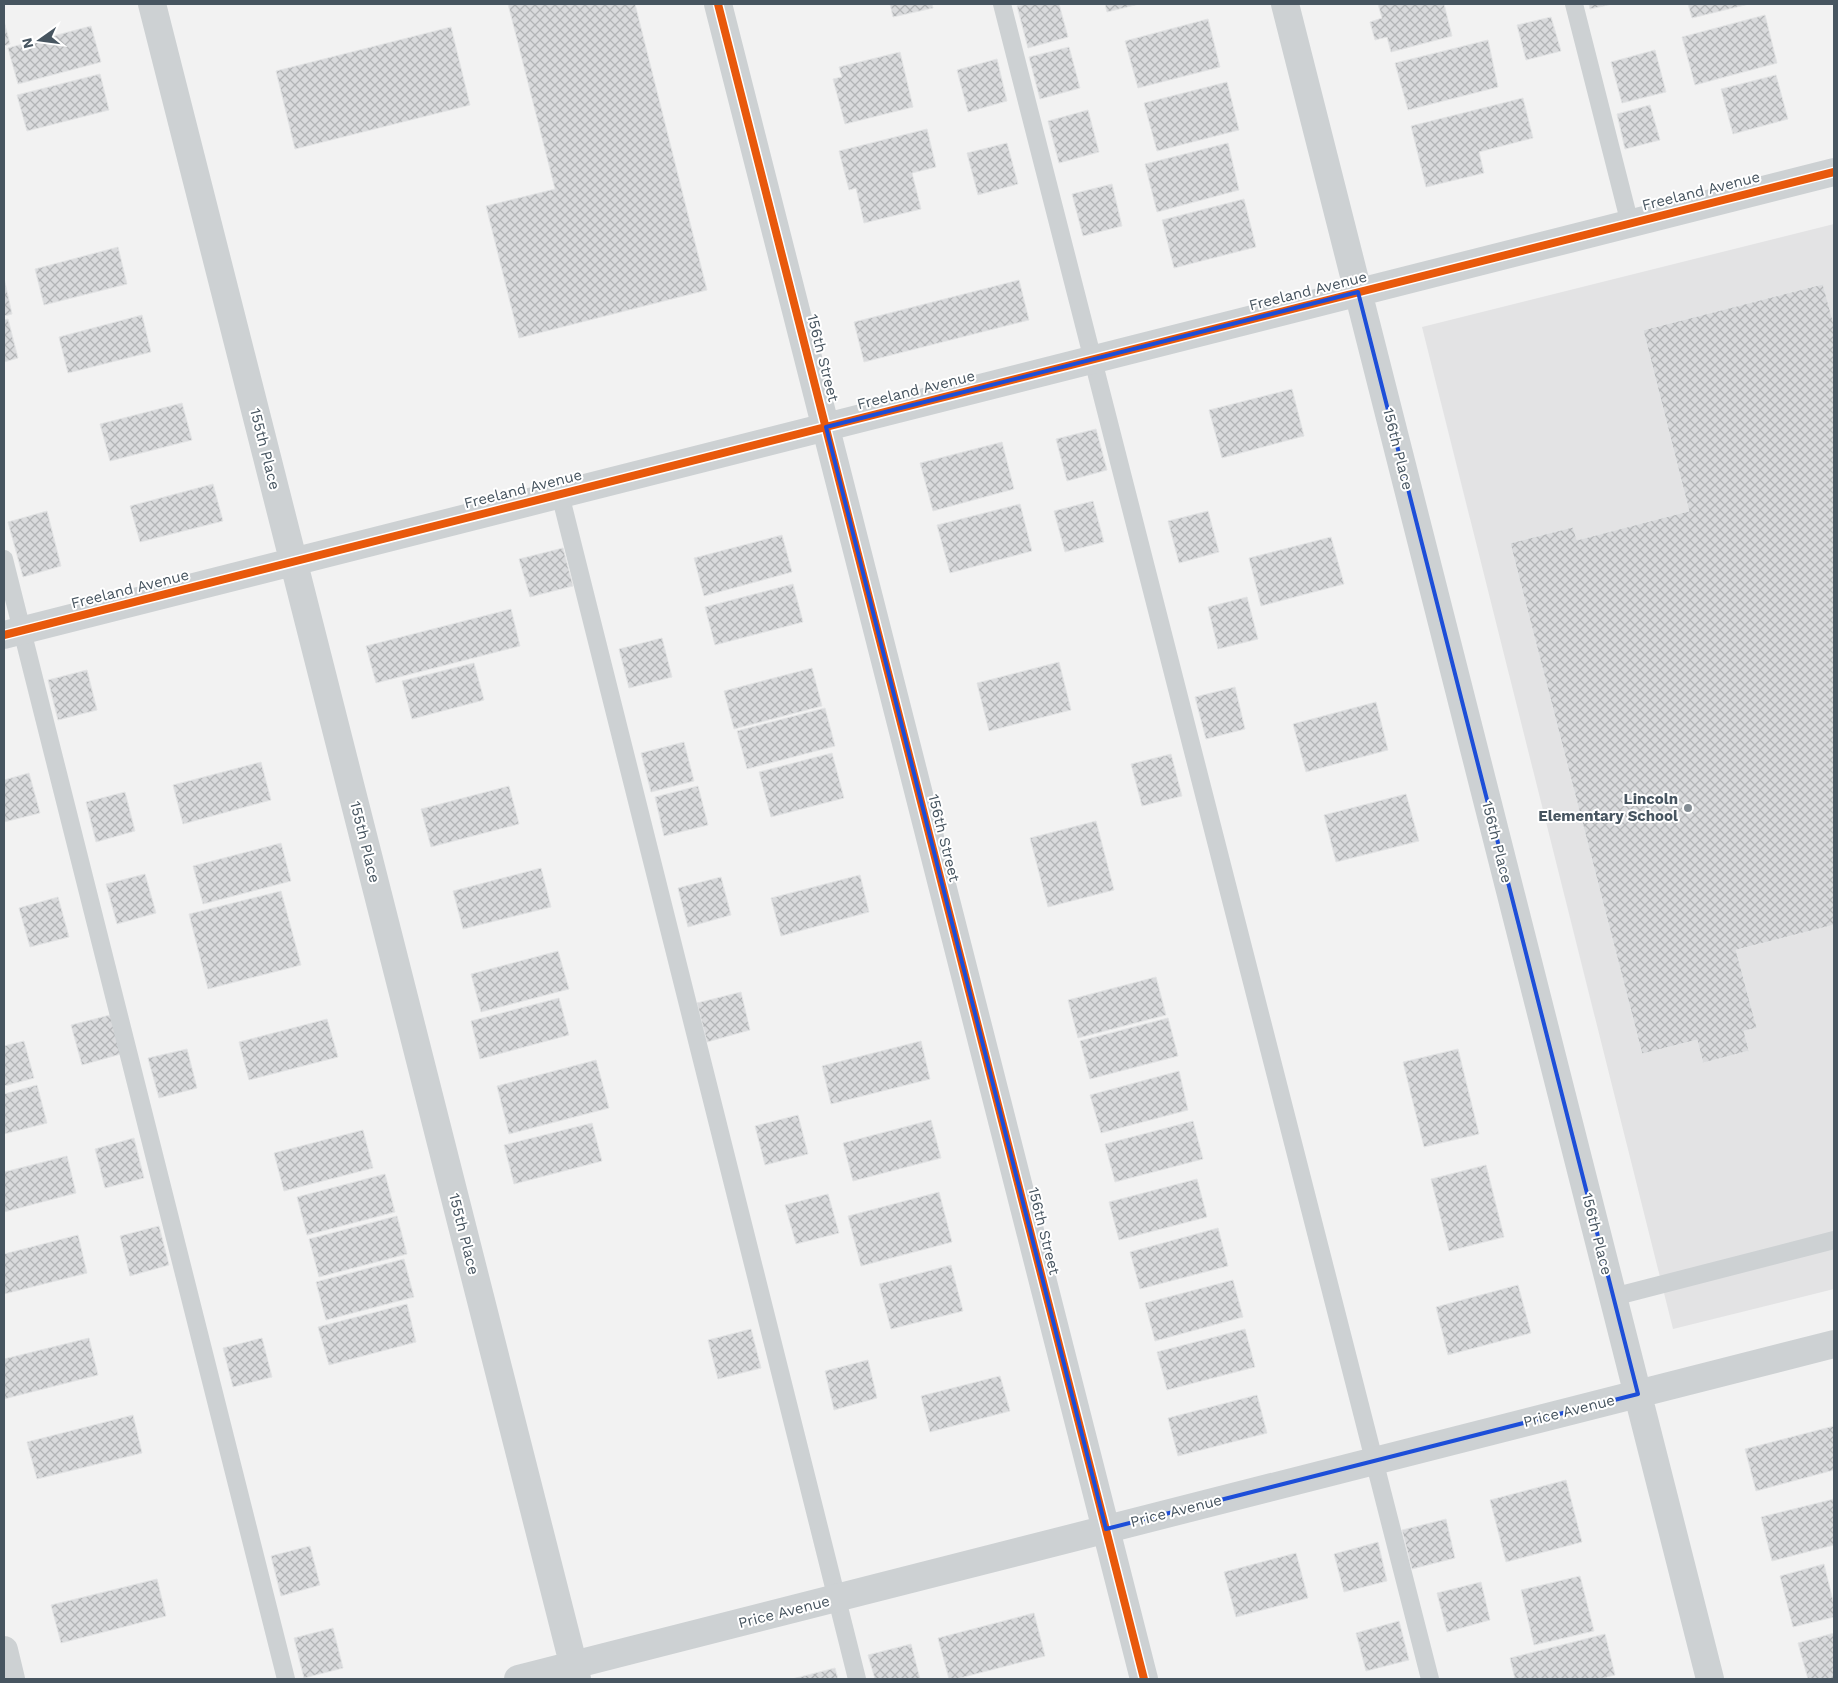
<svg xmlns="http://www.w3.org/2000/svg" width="1838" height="1683" font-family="'Work Sans',sans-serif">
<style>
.education{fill:#e3e3e4}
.building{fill:url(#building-cross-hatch);stroke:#e3e4e5}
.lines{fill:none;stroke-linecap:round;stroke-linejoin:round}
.service{stroke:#cdd1d3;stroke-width:18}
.minor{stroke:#cdd1d3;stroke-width:28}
.cycleway-casing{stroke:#fff;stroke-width:11}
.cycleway{stroke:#e8590c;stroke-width:8}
.marked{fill:none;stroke:#1d4ed8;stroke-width:4;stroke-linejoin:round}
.poi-dot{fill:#838c93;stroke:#fff;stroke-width:2}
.labels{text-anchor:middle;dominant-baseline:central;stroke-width:4;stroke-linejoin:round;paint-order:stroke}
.street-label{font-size:15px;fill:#475560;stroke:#fff}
.poi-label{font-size:15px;font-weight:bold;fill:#475560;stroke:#fff;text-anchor:end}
</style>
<defs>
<pattern id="building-cross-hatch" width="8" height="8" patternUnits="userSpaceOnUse" patternTransform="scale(1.25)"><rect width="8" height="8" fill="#d9dadc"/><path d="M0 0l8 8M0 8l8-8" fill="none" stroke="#b2b4b6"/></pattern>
</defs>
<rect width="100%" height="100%" fill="#f2f2f2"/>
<path class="education" d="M1834,224V1289L1673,1329L1422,327Z"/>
<path class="building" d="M508,4H635L707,290L519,338L486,206L555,189Z
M890,4H932L933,8L893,17Z
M1026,4H1059L1068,37L1028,48L1017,6Z
M1105,4H1139L1107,12Z
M1378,4H1444L1452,36L1391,52L1387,37L1375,40L1370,22L1382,18Z
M1589,4H1612L1590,9Z
M1688,4H1749L1692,18Z
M1765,15L1777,63L1695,85L1682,37Z
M1551,17L1561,51L1526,60L1517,25Z
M1208,19L1220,67L1138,88L1125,41Z
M4,21L10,44L4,46Z
M91,26L101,62L18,84L8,48Z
M451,27L470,105L295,149L276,71Z
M1488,40L1498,87L1408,110L1395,63Z
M1069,47L1080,88L1040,99L1029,57Z
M1655,50L1666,92L1622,103L1611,62Z
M900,52L913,107L845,124L833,79L842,77L839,67Z
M997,59L1007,101L968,112L957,70Z
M100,74L109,110L27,131L17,95Z
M1776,75L1788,119L1733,134L1721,89Z
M1227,82L1239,130L1157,151L1144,103Z
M1523,98L1533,138L1479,152L1484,173L1426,187L1411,126Z
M1650,105L1660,140L1625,149L1617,114Z
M1088,110L1099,152L1059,163L1048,121Z
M927,129L936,167L912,173L921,209L864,223L856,188L849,190L839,151Z
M1007,143L1018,184L978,195L967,153Z
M1228,143L1239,190L1157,212L1145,164Z
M1112,184L1122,226L1083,236L1072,194Z
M1244,199L1256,247L1174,268L1162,220Z
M118,247L127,284L44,305L35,269Z
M4,278L12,314L4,316Z
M1019,280L1029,320L864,362L854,322Z
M1823,284L1834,325V925L1736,950L1757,1028L1744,1031L1749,1051L1703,1063L1697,1040L1642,1054L1510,543L1573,527L1577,540L1689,511L1643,330Z
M142,315L151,352L68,373L59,337Z
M8,319L18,358L4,362V320Z
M1292,389L1304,436L1222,458L1209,410Z
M182,403L192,440L110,461L100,424Z
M1096,429L1107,470L1067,481L1056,439Z
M1002,442L1014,489L933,511L920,463Z
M213,484L223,521L140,542L130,506Z
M1093,501L1104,542L1065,552L1054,511Z
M1020,504L1032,551L950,573L937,525Z
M47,511L61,566L23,577L8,522Z
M1208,511L1219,552L1179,563L1168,521Z
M782,535L792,572L704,596L694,558Z
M1331,537L1344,584L1261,606L1249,558Z
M563,548L573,586L530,597L519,559Z
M793,584L803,622L715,645L705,607Z
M1247,597L1258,639L1218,649L1208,607Z
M511,609L520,646L376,683L366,646Z
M662,638L672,677L629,688L619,649Z
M1059,662L1071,710L989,731L977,683Z
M474,663L484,700L412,719L402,681Z
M812,668L822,706L734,729L724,691Z
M87,670L97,710L58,720L48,680Z
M1235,687L1245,729L1206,739L1195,697Z
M1376,702L1388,750L1306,772L1293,724Z
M825,708L835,746L747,769L737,731Z
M684,742L694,781L651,792L641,753Z
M832,753L844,798L771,817L759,772Z
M1171,754L1182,796L1142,806L1131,764Z
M261,762L271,800L183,824L173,785Z
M29,773L40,813L4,822V780Z
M509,786L519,824L431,847L421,809Z
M698,786L708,825L664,836L655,797Z
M125,792L135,831L96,842L86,802Z
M1406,794L1419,841L1336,862L1324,815Z
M1096,821L1114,890L1048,907L1030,838Z
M281,843L291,881L203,904L193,866Z
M541,868L551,907L463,929L453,891Z
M145,874L156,913L117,924L106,884Z
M860,875L869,912L781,936L771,898Z
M721,877L731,915L688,927L678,888Z
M281,891L301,965L208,989L189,914Z
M58,897L69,937L30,947L19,908Z
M558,951L569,989L481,1012L471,974Z
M1156,977L1166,1015L1078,1038L1068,1000Z
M741,992L750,1030L707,1042L697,1003Z
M559,998L569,1035L480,1059L471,1021Z
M110,1015L121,1054L82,1065L71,1025Z
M1168,1018L1178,1056L1090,1079L1080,1041Z
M327,1019L338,1057L249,1080L239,1042Z
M24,1041L34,1078L4,1086V1046Z
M921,1041L930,1079L831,1104L822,1066Z
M187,1049L197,1088L159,1098L148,1058Z
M1458,1049L1479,1134L1424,1147L1403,1062Z
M596,1060L609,1108L509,1134L497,1086Z
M1179,1071L1188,1110L1101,1133L1090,1095Z
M37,1085L47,1123L4,1134V1094Z
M798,1115L808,1154L765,1165L755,1126Z
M931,1120L941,1158L853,1181L843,1143Z
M1193,1121L1203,1159L1115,1182L1105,1144Z
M592,1123L602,1161L514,1184L504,1145Z
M363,1130L373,1168L284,1191L274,1153Z
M134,1138L144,1178L105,1188L95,1149Z
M67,1156L76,1193L4,1212V1172Z
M1486,1165L1504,1237L1449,1251L1431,1179Z
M385,1174L395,1212L307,1235L297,1197Z
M1197,1179L1207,1217L1119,1240L1109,1202Z
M939,1192L952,1242L861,1266L848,1216Z
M828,1194L839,1233L796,1244L785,1205Z
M397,1216L407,1254L319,1277L309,1239Z
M159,1226L169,1265L130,1276L120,1236Z
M1218,1228L1228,1266L1140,1289L1130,1252Z
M78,1235L87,1273L4,1294V1254Z
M404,1259L414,1297L326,1320L316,1282Z
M951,1265L963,1311L891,1329L879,1284Z
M1233,1280L1243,1317L1155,1341L1145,1303Z
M1518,1285L1531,1333L1448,1355L1436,1307Z
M407,1304L416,1342L329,1365L318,1327Z
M751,1329L761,1368L718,1379L708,1340Z
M1245,1329L1255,1367L1167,1390L1157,1352Z
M89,1338L98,1375L4,1399V1359Z
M262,1338L272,1377L233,1387L223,1348Z
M868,1360L877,1398L834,1410L825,1371Z
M1000,1376L1010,1411L930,1432L921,1396Z
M1257,1395L1267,1433L1178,1456L1168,1418Z
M133,1415L142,1453L37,1479L27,1442Z
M1834,1426V1470L1756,1491L1745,1449Z
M1566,1480L1582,1542L1506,1562L1490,1500Z
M1834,1499V1545L1772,1561L1761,1517Z
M1446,1519L1455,1558L1412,1569L1402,1530Z
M1378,1542L1387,1581L1344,1592L1334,1554Z
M310,1546L320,1585L281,1596L271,1556Z
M1296,1553L1308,1598L1236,1617L1224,1572Z
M1824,1564L1834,1605V1617L1793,1627L1780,1576Z
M1580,1576L1594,1631L1534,1645L1521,1590Z
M157,1579L166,1616L61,1643L51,1605Z
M1481,1582L1490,1620L1447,1632L1437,1593Z
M1034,1613L1045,1656L956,1679H949L938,1638Z
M1399,1621L1409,1660L1366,1671L1356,1633Z
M333,1628L343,1668L304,1678L294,1638Z
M1834,1633V1679H1808L1798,1643Z
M1605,1634L1615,1675L1599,1679H1515L1510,1658Z
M911,1644L920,1679H875L868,1655Z
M835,1668L838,1679H792Z"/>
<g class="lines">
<path class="service" d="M1002,4L1430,1679
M1574,4L1630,224
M560,494L857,1679
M4,559L286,1679
M1613,1297L1834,1240"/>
<path class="minor" d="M152,4L577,1679
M718,4L1144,1679
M1285,4L1710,1679
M4,635L1834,172
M4,1650L11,1679
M518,1679L1834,1344"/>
<defs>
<path id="cycleway" d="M718,4L1144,1679
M4,635L1834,172"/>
</defs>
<use href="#cycleway" class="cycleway-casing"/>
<use href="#cycleway" class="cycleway"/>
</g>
<path class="marked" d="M1358,292L1638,1394L1106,1529L826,427Z"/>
<circle class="poi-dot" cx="1688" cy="808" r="5"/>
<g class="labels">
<g class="street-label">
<text transform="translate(1701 191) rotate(-14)">Freeland Avenue</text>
<text transform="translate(1308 291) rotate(-14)">Freeland Avenue</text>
<text transform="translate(823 358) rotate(76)">156th Street</text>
<text transform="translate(916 390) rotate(-14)">Freeland Avenue</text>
<text transform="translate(265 449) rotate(76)">155th Place</text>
<text transform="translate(1398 449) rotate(76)">156th Place</text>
<text transform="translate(523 489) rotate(-14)">Freeland Avenue</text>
<text transform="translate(130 589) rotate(-14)">Freeland Avenue</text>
<text transform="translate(944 838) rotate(76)">156th Street</text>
<text transform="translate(365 842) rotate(76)">155th Place</text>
<text transform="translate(1497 842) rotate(76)">156th Place</text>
<text transform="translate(1044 1231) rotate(76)">156th Street</text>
<text transform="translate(464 1234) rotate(76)">155th Place</text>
<text transform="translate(1597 1234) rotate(76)">156th Place</text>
<text transform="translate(1569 1411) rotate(-14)">Price Avenue</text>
<text transform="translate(1176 1511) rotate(-14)">Price Avenue</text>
<text transform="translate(784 1612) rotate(-14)">Price Avenue</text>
</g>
<g class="poi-label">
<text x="1678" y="799">Lincoln<tspan x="1678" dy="17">Elementary School</tspan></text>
</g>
</g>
<rect width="1838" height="1683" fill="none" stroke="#475560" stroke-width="10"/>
<g transform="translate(40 40) rotate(256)" stroke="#ffffff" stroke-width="4" paint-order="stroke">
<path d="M0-4L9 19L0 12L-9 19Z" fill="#475560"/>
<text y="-8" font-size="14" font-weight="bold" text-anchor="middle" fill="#475560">N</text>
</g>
</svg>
